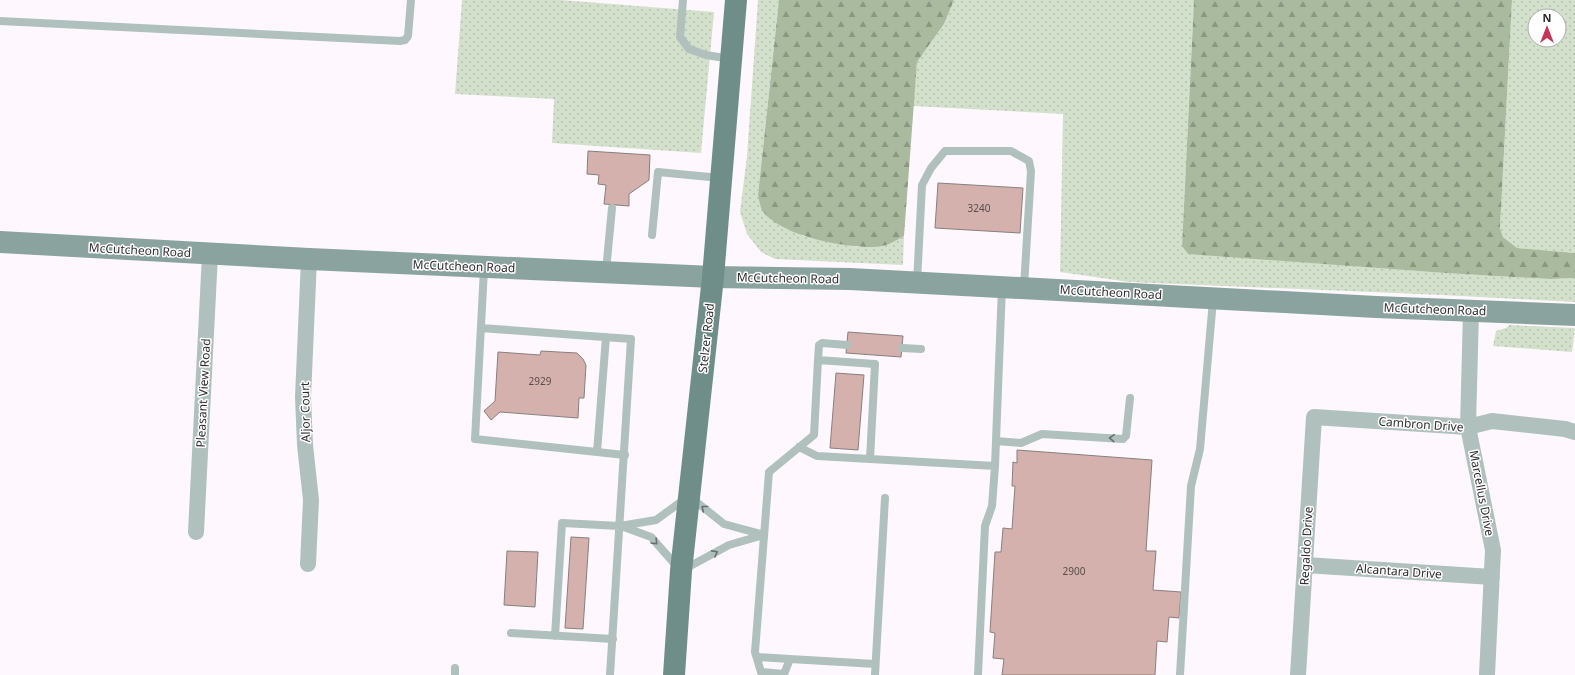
<svg xmlns="http://www.w3.org/2000/svg" width="1575" height="675" font-family="'Noto Sans',sans-serif">
<style>
.grass{fill:url(#grass-dots);fill-rule:evenodd}
.forest{fill:url(#forest-firs)}
.building{fill:#d4b1ac;stroke:#877f7e}
.lines{fill:none;stroke-linecap:round;stroke-linejoin:round}
.lane{stroke:#b0c0bd;stroke-width:8}
.street{stroke:#b0c0bd;stroke-width:16}
.secondary{stroke:#8ba39f;stroke-width:22}
.primary{stroke:#708e89;stroke-width:22}
.oneway{stroke:#696f6f}
.labels{text-anchor:middle;dominant-baseline:central;stroke-width:3;stroke-linejoin:round;paint-order:stroke}
.number-label{font-size:10px;fill:#584e4e}
.street-label{font-size:12px;fill:#2f2d2f;stroke:#fff}
</style>
<defs>
<pattern id="grass-dots" width="8" height="8" patternUnits="userSpaceOnUse"><rect width="8" height="8" fill="#d3e0cb"/><path d="M2 2h.1M6 6h.1" fill="none" stroke="#b5c0af" stroke-width="1.8" stroke-linecap="round"/></pattern>
<pattern id="forest-firs" width="22" height="20" patternUnits="userSpaceOnUse"><rect width="22" height="20" fill="#a9ba9f"/><path d="M5 1l3.5 6h-7zM16 11l3.5 6h-7z" fill="#8a9882"/></pattern>
</defs>
<rect width="100%" height="100%" fill="#fef8fe"/>
<path class="grass" d="M462,0H561L714,12L701,153L552,143L554,99L455,94Z
M758,0H779L758,195L803,236L856,247L883,246L904,236L903,265L775,259L761,252L747,234L740,212L747,156Z
M954,0H1194L1182,245L1188,253L1445,273L1550,279L1575,278V302L1442,295L1129,282L1060,272L1063,114L913,106L917,62L944,24Z
M1512,0H1575V253L1517,248L1503,237L1500,228ZM1535,16H1559V40H1535Z
M1510,325L1575,328L1572,352L1493,346L1496,331L1506,328Z"/>
<path class="forest" d="M779,0H954L944,24L917,62L904,236C898,239 889,245 882,246C854,251 778,236 762,210C760,206 759,199 758,195Z
M1194,0H1512L1500,228L1503,237L1517,248L1575,253V278L1550,279L1445,273L1188,254L1182,246Z"/>
<path class="building" d="M588,151L650,155L649,180L629,194V206L604,204L606,185L598,184L599,175L587,174Z
M938,183L1023,188L1020,233L935,228Z
M848,332L903,336L901,357L846,353Z
M541,351L577,353L583,359L586,365L584,398H579L578,418L500,412L491,420L484,411L495,401L498,352L540,355Z
M836,373L864,375L858,450L830,448Z
M1017,450L1152,460L1146,551H1156L1153,590L1181,592L1179,618L1169,617L1167,642L1157,641L1155,675H1002L1004,659L993,658L995,633L990,632L995,552H1001L1003,528L1012,529L1015,486H1012L1013,462L1017,463Z
M571,537L589,538L583,629L565,628Z
M507,551L538,552L535,607L504,605Z"/>
<g class="lines">
<path class="lane" d="M683,0L680,37L689,49L706,55L731,59
M0,21L400,41L405,40L408,36L411,0
M652,235L658,172L720,178
M484,269L475,439L625,455
M606,271L612,208
M917,282L922,185L931,168L945,151H1011L1029,161L1031,171L1024,287
M481,328L631,339L610,675
M902,348L921,349
M818,360L819,345L822,343L847,345
M996,441L1021,443L1042,434L1123,439L1126,436L1130,398
M799,447L817,456L870,459
M597,452L606,337
M621,526L651,537L681,571L729,545L763,535
M511,633L613,639
M555,636L562,523L620,526L656,520L689,496L724,524L764,535
M757,657L790,659
M875,664L790,659L784,674L761,672L755,652L769,472L814,435L818,360L875,364L870,459L995,466L1002,287
M455,675V668
M875,675L885,498
M978,675L985,526L992,506L995,466
M1180,675L1191,486L1200,449L1213,300"/>
<path class="street" d="M1471,311L1468,427L1493,550L1487,675
M196,532L210,254
M308,564L311,500L305,445L303,397L309,259
M1305,565L1492,577
M1298,675L1314,417L1468,427L1492,421L1565,429L1575,432"/>
<path class="secondary" d="M0,242L309,259L713,277L850,279L1376,307L1575,315"/>
<path class="primary" d="M674,675L681,571L713,277L736,0"/>
</g>
<defs><path id="oneway-chevron" d="M-2-3.5L2.5 0L-2 3.5" fill="none" stroke-width="1.6" stroke-linecap="round" stroke-linejoin="round"/></defs>
<g class="oneway">
<use href="#oneway-chevron" transform="translate(1112 438) rotate(-176)"/>
<use href="#oneway-chevron" transform="translate(704 508) rotate(-141)"/>
<use href="#oneway-chevron" transform="translate(655 542) rotate(46)"/>
<use href="#oneway-chevron" transform="translate(715 553) rotate(-29)"/>
</g>
<g class="labels">
<g class="number-label">
<text x="979" y="208">3240</text>
<text x="540" y="381">2929</text>
<text x="1074" y="571">2900</text>
</g>
<g class="street-label">
<text transform="translate(140 250) rotate(3)">McCutcheon Road</text>
<text transform="translate(464 266) rotate(2)">McCutcheon Road</text>
<text transform="translate(788 278) rotate(1)">McCutcheon Road</text>
<text transform="translate(1111 292) rotate(3)">McCutcheon Road</text>
<text transform="translate(1435 309) rotate(2)">McCutcheon Road</text>
<text transform="translate(706 338) rotate(-84)">Stelzer Road</text>
<text transform="translate(203 393) rotate(-87)">Pleasant View Road</text>
<text transform="translate(305 412) rotate(-91)">Aljor Court</text>
<text transform="translate(1421 424) rotate(4)">Cambron Drive</text>
<text transform="translate(1482 493) rotate(79)">Marcellus Drive</text>
<text transform="translate(1306 546) rotate(-87)">Regaldo Drive</text>
<text transform="translate(1399 571) rotate(4)">Alcantara Drive</text>
</g>
</g>
<g transform="translate(1547 28)"><circle r="19" fill="#ffffff" stroke="#acabac"/>
<path d="M0-3L7 15L0 10L-7 15Z" fill="#c43558"/>
<text y="-6" font-size="11" font-weight="bold" text-anchor="middle" fill="#2f2d2f">N</text>
</g>
</svg>
